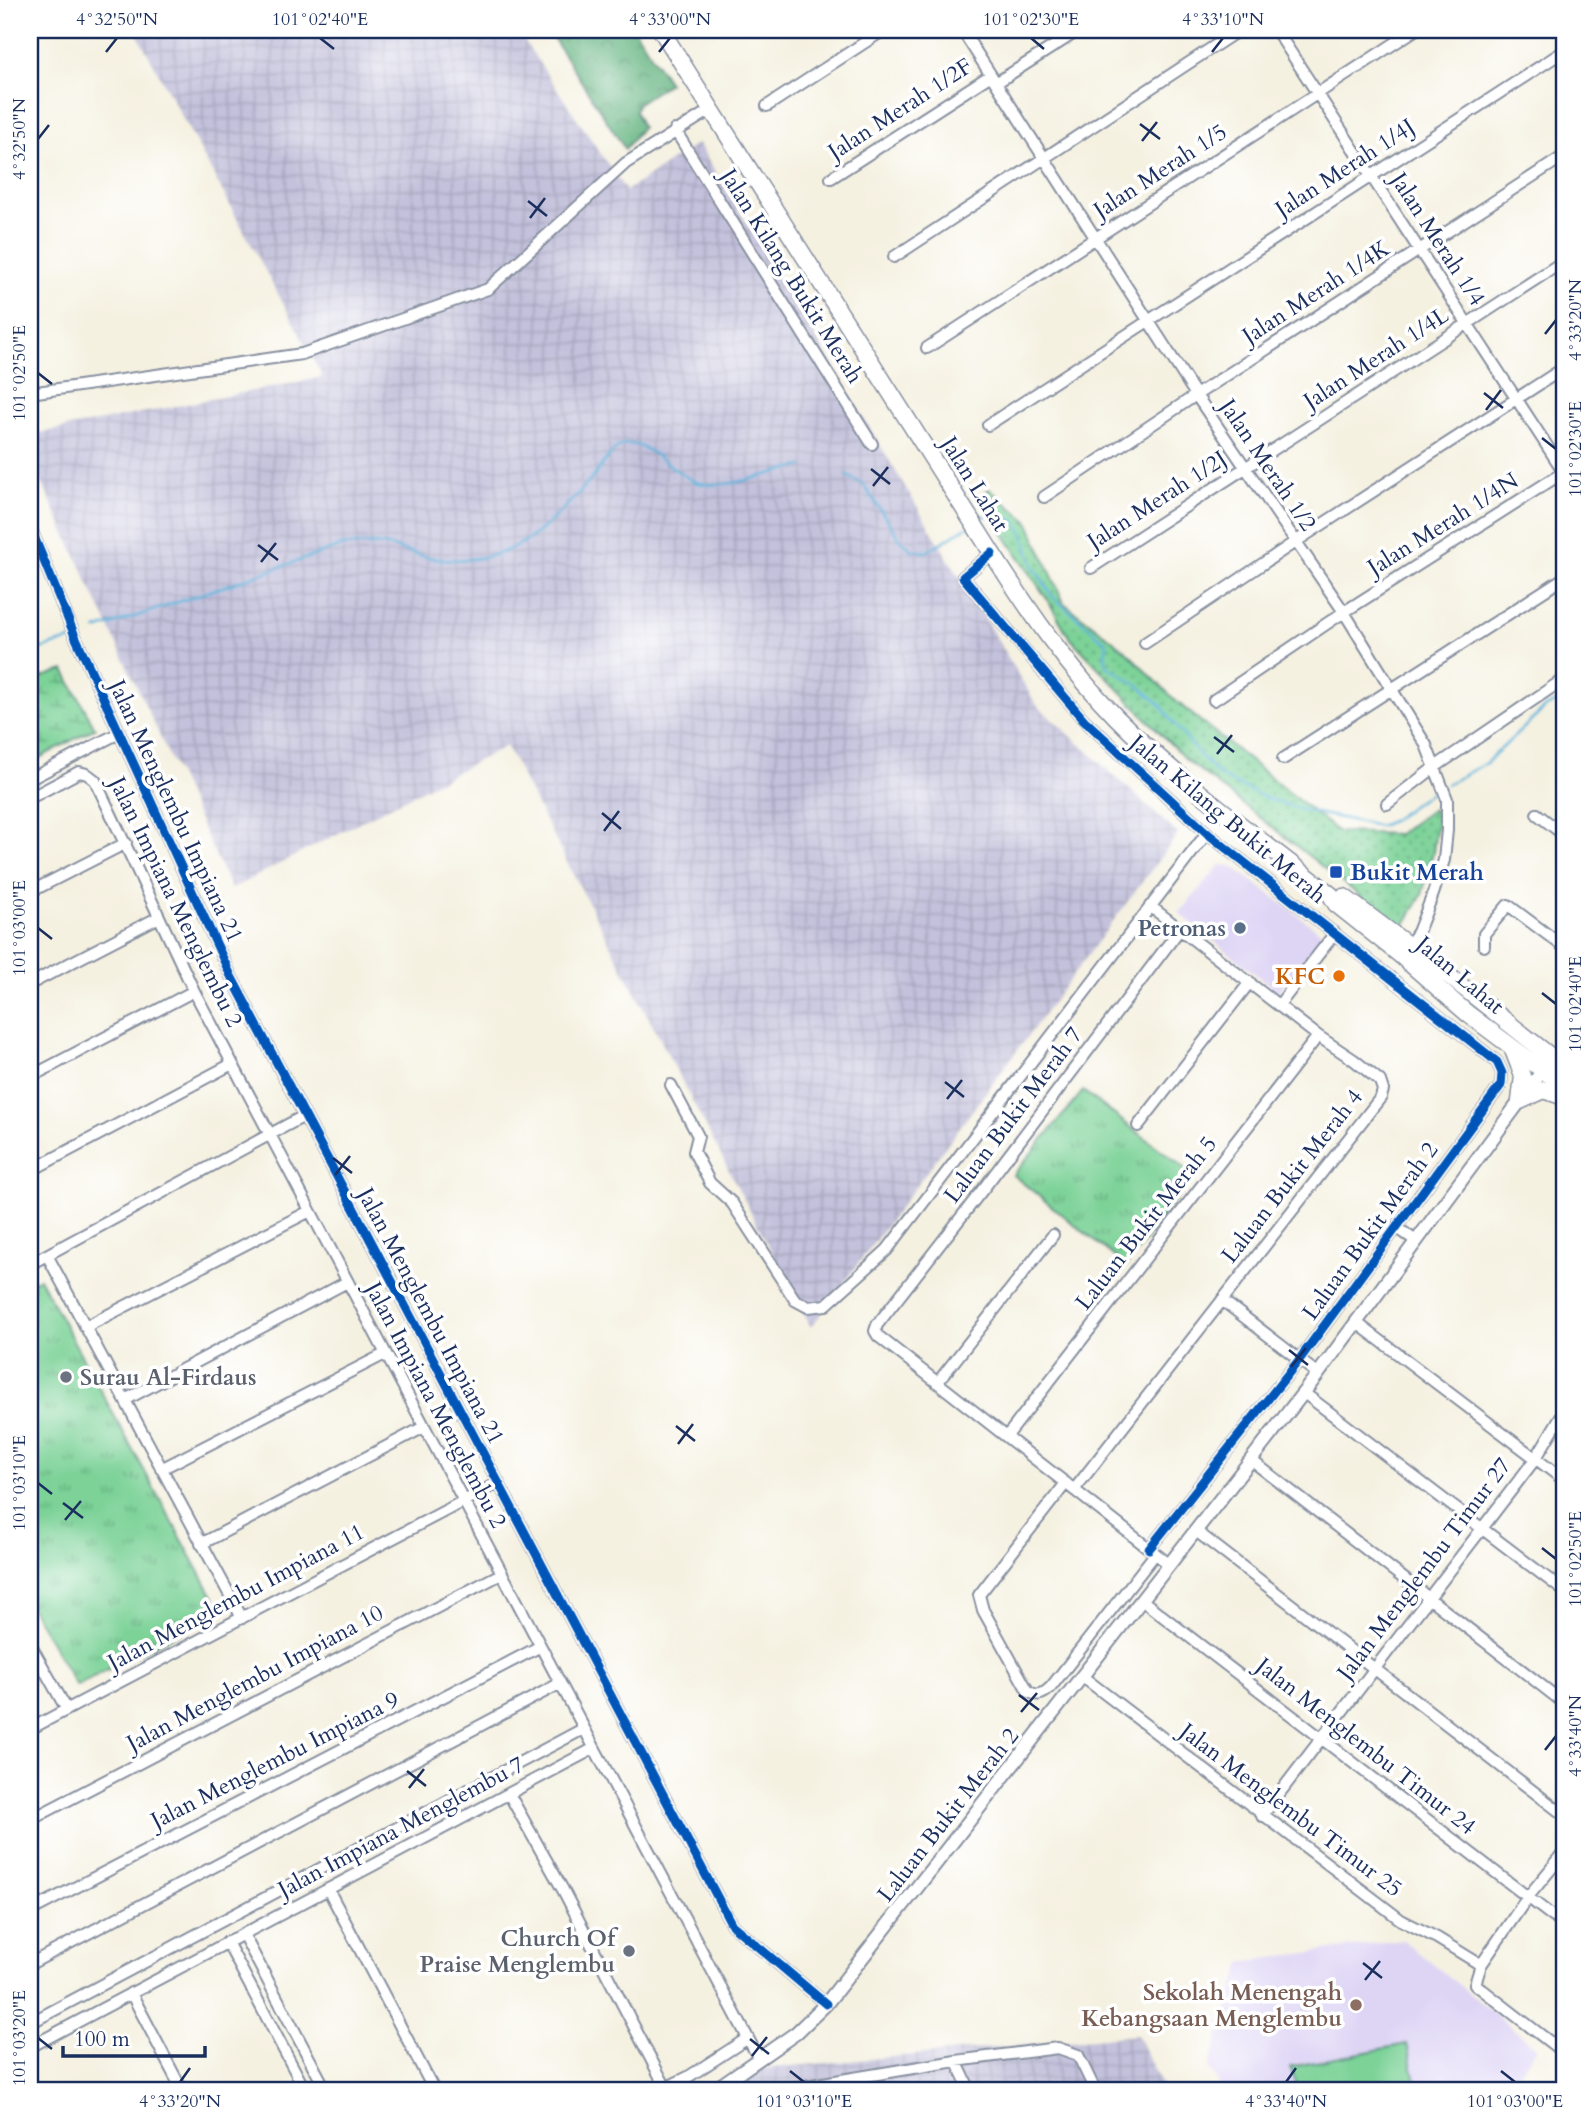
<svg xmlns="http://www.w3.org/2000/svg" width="1594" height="2120" font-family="Cardo,serif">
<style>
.built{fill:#ded5f5}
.industrial{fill:url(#industrial-grid)}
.grass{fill:url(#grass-dots);stroke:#4b807a;stroke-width:2}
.forest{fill:url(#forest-crowns);stroke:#40726f;stroke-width:2}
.wetland{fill:url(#wetland-marsh);stroke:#4b807a;stroke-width:2}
.park{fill:url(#park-tufts);stroke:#4b807a;stroke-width:2}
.pitch{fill:#7bd297;stroke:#4b807a;stroke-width:2}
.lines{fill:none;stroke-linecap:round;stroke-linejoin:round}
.stream{stroke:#60b4dc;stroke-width:2.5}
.minor-casing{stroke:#8890a0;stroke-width:14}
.tertiary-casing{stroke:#8890a0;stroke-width:16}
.primary-casing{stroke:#8890a0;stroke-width:19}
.minor{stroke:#fff;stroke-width:10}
.tertiary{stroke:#fff;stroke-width:12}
.primary{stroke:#fff;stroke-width:16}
.cycleway-casing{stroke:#fff;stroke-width:13}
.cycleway{stroke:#0057b8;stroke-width:9}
.ticks{fill:none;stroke:#1b2f5e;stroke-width:2.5}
.transit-dot{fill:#1a4fb4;stroke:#fff;stroke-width:2.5}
.service-dot{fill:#5c6f8a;stroke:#fff;stroke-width:2.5}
.food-dot{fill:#e8710a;stroke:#fff;stroke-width:2.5}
.worship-dot{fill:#6b7280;stroke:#fff;stroke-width:2.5}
.education-dot{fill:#8d6e63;stroke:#fff;stroke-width:2.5}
.labels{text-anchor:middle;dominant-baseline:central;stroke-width:7;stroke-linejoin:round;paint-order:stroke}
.street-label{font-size:23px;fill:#1b2f5e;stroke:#fff}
.transit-label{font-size:23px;font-weight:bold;fill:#164399;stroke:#fff;text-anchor:start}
.service-label{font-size:23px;font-weight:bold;fill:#4e5e75;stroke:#fff;text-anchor:end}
.food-label{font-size:23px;font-weight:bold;fill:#c56008;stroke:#fff;text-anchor:end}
.worship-label{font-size:23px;font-weight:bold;fill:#5b616d;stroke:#fff;text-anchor:start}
.education-label{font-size:23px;font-weight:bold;fill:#785e54;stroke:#fff;text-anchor:end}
.neatline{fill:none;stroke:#1b2f5e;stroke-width:2.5}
.ticks-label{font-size:18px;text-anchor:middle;fill:#1b2f5e}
</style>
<defs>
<pattern id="industrial-grid" width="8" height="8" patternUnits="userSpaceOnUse" patternTransform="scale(1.75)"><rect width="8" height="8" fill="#c3c1db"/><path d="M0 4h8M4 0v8" fill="none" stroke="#a7a6be"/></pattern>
<pattern id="grass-dots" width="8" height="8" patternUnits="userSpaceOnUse" patternTransform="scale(1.75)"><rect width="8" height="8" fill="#7bd297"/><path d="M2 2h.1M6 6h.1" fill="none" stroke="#64ab7e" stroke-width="1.8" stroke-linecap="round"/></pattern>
<pattern id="forest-crowns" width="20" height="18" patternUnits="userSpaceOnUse" patternTransform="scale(1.75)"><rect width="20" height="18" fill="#64b480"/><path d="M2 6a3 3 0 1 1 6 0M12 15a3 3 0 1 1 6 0" fill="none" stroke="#52936c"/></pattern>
<pattern id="wetland-marsh" width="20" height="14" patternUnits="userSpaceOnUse" patternTransform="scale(1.75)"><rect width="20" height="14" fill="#7bd297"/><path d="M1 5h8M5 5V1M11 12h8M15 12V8" fill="none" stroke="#64ab7e"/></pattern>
<pattern id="park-tufts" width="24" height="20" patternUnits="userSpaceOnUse" patternTransform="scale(1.75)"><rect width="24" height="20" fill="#7bd297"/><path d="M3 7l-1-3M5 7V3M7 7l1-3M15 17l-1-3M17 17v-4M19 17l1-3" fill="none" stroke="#64ab7e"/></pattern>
</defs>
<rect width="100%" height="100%" fill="#fff"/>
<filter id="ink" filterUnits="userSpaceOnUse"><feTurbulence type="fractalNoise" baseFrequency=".0143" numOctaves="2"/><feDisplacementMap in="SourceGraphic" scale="14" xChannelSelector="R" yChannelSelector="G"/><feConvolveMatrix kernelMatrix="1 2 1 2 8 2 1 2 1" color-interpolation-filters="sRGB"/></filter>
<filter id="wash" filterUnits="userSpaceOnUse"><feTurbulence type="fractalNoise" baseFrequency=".00686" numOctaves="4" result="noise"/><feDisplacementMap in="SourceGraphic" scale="28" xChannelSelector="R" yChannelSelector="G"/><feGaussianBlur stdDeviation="1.57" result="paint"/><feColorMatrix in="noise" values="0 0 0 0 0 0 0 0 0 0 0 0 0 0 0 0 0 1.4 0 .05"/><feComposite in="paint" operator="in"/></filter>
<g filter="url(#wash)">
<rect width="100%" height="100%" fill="#f5f1e1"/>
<path class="built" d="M1220,865L1232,866L1323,934L1278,992L1179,913Z
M1403,1940L1537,2048L1507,2090H1223L1209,2068L1242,1962Z"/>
<path class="industrial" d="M135,30H517L626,191L698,143L1036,704L1178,834L811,1327L506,746L231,889L30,457V435L323,377Z
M1137,2035L1164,2090H735L760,2069Z"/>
<path class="grass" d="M989,489L1028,521L1064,603L1124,649L1177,702L1338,832L1398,834L1433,809L1438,817L1433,852L1422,895L1402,929L1184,758L1069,637L1049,602L980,498Z"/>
<path class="forest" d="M548,30H635L669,83L637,104L635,112L642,127L625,149Z"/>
<path class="wetland" d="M64,670L95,728L30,763V681Z"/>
<path class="park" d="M1083,1091L1194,1175L1126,1266L1013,1175Z
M39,1278L221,1611L76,1686L30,1606V1283Z"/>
<path class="pitch" d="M1407,2044L1417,2090H1299L1290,2067Z"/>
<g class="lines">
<path class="stream" d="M847,476L863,484L900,539L912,550L926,552L967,527
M978,520L984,516L998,514L1015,521L1023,533L1033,565L1052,596L1107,643L1105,656L1107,666L1139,686L1162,706L1170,719L1202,758L1221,777L1266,798L1302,810L1380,826L1393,820L1421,799L1441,787
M96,630L342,546C355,545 371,543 384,545C403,549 421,558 441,559C489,563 522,550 556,516C567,505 579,494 589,482C597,473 611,450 620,446C643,434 676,477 699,483C733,490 770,471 803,466
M30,652L70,640
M1447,784L1486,763L1545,708L1564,698"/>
</g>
</g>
<g filter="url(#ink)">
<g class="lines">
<defs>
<path id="minor" d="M962,30L1196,395L1344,612L1426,745L1447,799V830L1444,860L1433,894L1418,932L1409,945
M1276,30L1564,472
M996,83L1079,30
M767,106L884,30
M675,130L872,444
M831,178L991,75
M894,257L1239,30
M927,348L1415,30
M30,393L302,354L488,289L626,163L712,109
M988,425L1564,51
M1044,497L1196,395L1564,156
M30,527L75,636L231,976L732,1925L826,2004
M992,553L963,577L1084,720L1207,833L1497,1062L1502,1073L1501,1085L1299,1360L1149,1549
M1091,568L1564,261
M1145,643L1295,542L1564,368
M1214,700L1344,612L1564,472
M1283,759L1564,578
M30,779L119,733
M30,798L79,772L87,774L95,780L194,991L759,2059
M1387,804L1435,767L1564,679
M1537,814L1564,835
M30,892L126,843
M1484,946V934L1508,905L1564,947
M30,984L159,917
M1279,1005L1335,933
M30,1077L194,991
M671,1085L698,1136L694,1152L710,1183L732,1203L795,1300L808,1307L826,1305L887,1250L1207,833
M1138,1126L1250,982
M30,1171L232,1064
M1396,1227L1416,1241
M47,1255L242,1618
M30,1264L304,1116
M1222,1300L1318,1374
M1357,1323L1564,1480
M85,1327L310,1211
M938,1382L1053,1235
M1304,1393L1564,1591
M125,1400L347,1282
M1007,1436L1318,1036
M1251,1460L1564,1703
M161,1469L385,1354
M1066,1483L979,1595L983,1610L1028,1691C1037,1697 1043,1695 1051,1687L1155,1554
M1074,1490L1381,1097L1383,1090L1380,1081L1354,1060L1318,1036L1150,906
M1196,1531L1564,1815
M201,1544L424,1427
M1170,1565L878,1336L875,1331L877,1325L987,1184L1180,929
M1143,1601L1564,1925
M30,1644L67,1710
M1083,1677L1401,1920L1437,1938L1481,1965
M30,1729L498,1483
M509,1794L563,1890L666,2088
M1262,1816L1536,1458L1564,1411
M30,1820L501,1574
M1564,1853L1527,1898L1481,1965L1475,1984L1564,2053
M328,1889L434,2090
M30,1911L539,1647
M243,1934L326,2090
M227,1942L305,2090
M30,1964L559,1684
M131,1993L182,2090
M30,2023L583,1729
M30,2047L593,1749
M956,2061L970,2090
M30,2081L36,2090
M661,2090L688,2077L748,2038
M781,2090L956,2061L1058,2048L1078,2055L1095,2090"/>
<path id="tertiary" d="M714,2090L796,2033L826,2004L1318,1374L1543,1070"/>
<path id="primary" d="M661,30L992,553C1029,611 1068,668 1117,718C1182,784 1259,838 1331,895L1336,904L1399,954L1468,1014L1564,1086
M1344,897L1445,973L1564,1067
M1513,1050L1523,1076L1520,1101
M1520,1101L1544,1090L1564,1097"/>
</defs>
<use href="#minor" class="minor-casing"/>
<use href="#tertiary" class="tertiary-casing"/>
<use href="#primary" class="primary-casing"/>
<use href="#minor" class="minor"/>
<use href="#tertiary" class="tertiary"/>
<use href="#primary" class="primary"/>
<defs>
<path id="cycleway" d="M30,527L75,636L231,976L732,1925L826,2004
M992,553L963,577L1084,720L1207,833L1497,1062L1502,1073L1501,1085L1299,1360L1149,1549"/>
</defs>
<use href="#cycleway" class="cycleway-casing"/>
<use href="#cycleway" class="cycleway"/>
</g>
</g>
<path class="ticks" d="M320,38L334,49M1031,38L1044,49M106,52L117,38M659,52L670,38M1212,52L1223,38M1140,124L1160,139M38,139L49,125M1142,141L1157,122M528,201L547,216M530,218L545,198M1545,334L1556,320M38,373L52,384M1484,393L1503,408M1486,410L1501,390M1542,438L1556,449M871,469L890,484M873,486L888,467M258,545L278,560M261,562L276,543M1214,737L1234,752M1217,754L1232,735M602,813L621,829M604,831L619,811M38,928L52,939M1542,993L1556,1004M945,1082L964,1097M947,1099L962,1080M333,1158L352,1173M335,1175L350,1156M1289,1350L1308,1365M1291,1367L1306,1348M676,1426L695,1441M678,1444L693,1424M38,1483L52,1494M63,1503L83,1518M65,1520L81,1501M1542,1548L1556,1559M1019,1695L1039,1710M1021,1712L1037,1693M1545,1750L1556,1736M407,1771L426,1786M409,1788L424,1769M1363,1963L1382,1978M1365,1980L1380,1961M38,2038L52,2049M750,2039L769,2054M752,2056L767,2037M790,2071L804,2082M1501,2071L1515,2082M180,2082L190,2068M1286,2082L1296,2068"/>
<rect class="transit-dot" x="1329" y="865" width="14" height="14" rx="3.5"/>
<circle class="service-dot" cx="1240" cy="928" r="7"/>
<circle class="food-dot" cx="1339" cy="976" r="7"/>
<g class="worship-dot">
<circle cx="66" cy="1377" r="7"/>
<circle cx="629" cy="1951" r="7"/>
</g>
<circle class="education-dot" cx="1356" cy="2005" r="7"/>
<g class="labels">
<g class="street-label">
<text transform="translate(900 109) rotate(-33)">Jalan Merah 1/2F</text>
<text transform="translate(1345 168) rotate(-33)">Jalan Merah 1/4J</text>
<text transform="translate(1160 171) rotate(-33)">Jalan Merah 1/5</text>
<text transform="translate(1438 239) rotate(57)">Jalan Merah 1/4</text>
<text transform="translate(792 276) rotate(58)">Jalan Kilang Bukit Merah</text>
<text transform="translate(1316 292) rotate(-33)">Jalan Merah 1/4K</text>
<text transform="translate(1376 358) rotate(-33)">Jalan Merah 1/4L</text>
<text transform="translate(1268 465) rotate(56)">Jalan Merah 1/2</text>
<text transform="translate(975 484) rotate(58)">Jalan Lahat</text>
<text transform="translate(1157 500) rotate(-33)">Jalan Merah 1/2J</text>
<text transform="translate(1443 524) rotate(-32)">Jalan Merah 1/4N</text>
<text transform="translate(176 811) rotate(65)">Jalan Menglembu Impiana 21</text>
<text transform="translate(1228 819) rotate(40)">Jalan Kilang Bukit Merah</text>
<text transform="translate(176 902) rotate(64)">Jalan Impiana Menglembu 2</text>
<text transform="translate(1460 975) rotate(40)">Jalan Lahat</text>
<text transform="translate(1013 1115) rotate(-53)">Laluan Bukit Merah 7</text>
<text transform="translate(1292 1176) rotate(-52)">Laluan Bukit Merah 4</text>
<text transform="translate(1146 1223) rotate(-52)">Laluan Bukit Merah 5</text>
<text transform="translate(1370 1231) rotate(-54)">Laluan Bukit Merah 2</text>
<text transform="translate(431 1316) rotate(62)">Jalan Menglembu Impiana 21</text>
<text transform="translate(436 1405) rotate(62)">Jalan Impiana Menglembu 2</text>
<text transform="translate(1424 1569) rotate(-53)">Jalan Menglembu Timur 27</text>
<text transform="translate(236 1597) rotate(-28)">Jalan Menglembu Impiana 11</text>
<text transform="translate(255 1678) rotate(-28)">Jalan Menglembu Impiana 10</text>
<text transform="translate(1366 1746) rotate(38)">Jalan Menglembu Timur 24</text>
<text transform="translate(275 1760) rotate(-27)">Jalan Menglembu Impiana 9</text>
<text transform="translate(1291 1810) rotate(37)">Jalan Menglembu Timur 25</text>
<text transform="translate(948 1815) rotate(-52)">Laluan Bukit Merah 2</text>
<text transform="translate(401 1827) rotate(-28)">Jalan Impiana Menglembu 7</text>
</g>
<g class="transit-label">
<text x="1350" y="872">Bukit Merah</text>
</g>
<g class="service-label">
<text x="1226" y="928">Petronas</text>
</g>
<g class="food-label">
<text x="1325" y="976">KFC</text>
</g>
<g class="worship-label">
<text x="80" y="1377">Surau Al-Firdaus</text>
<text x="615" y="1938" text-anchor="end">Church Of<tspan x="615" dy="26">Praise Menglembu</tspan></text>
</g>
<g class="education-label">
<text x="1342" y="1992">Sekolah Menengah<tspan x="1342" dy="26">Kebangsaan Menglembu</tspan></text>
</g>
</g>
<rect width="1594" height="2120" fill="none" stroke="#fff" stroke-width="77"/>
<path d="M63 2046v10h142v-10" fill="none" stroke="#1b2f5e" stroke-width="3.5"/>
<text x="74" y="2046" font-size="21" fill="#1b2f5e" stroke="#ffffff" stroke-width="5" paint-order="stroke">100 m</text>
<rect x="38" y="38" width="1518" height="2044" class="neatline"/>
<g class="ticks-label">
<text x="117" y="25">4°32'50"N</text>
<text x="320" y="25">101°02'40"E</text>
<text x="670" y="25">4°33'00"N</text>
<text x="1031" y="25">101°02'30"E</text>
<text x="1223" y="25">4°33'10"N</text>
<text transform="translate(19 139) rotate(-90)" y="6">4°32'50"N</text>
<text transform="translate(1575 320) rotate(-90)" y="6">4°33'20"N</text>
<text transform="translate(19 373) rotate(-90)" y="6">101°02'50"E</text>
<text transform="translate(1575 449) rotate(-90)" y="6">101°02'30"E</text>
<text transform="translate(19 928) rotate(-90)" y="6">101°03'00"E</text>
<text transform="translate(1575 1004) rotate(-90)" y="6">101°02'40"E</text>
<text transform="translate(19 1483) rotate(-90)" y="6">101°03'10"E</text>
<text transform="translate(1575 1559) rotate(-90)" y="6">101°02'50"E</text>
<text transform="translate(1575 1736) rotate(-90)" y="6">4°33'40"N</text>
<text transform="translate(19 2038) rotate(-90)" y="6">101°03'20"E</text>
<text x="180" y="2107">4°33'20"N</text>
<text x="804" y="2107">101°03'10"E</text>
<text x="1286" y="2107">4°33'40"N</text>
<text x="1515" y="2107">101°03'00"E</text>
</g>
</svg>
